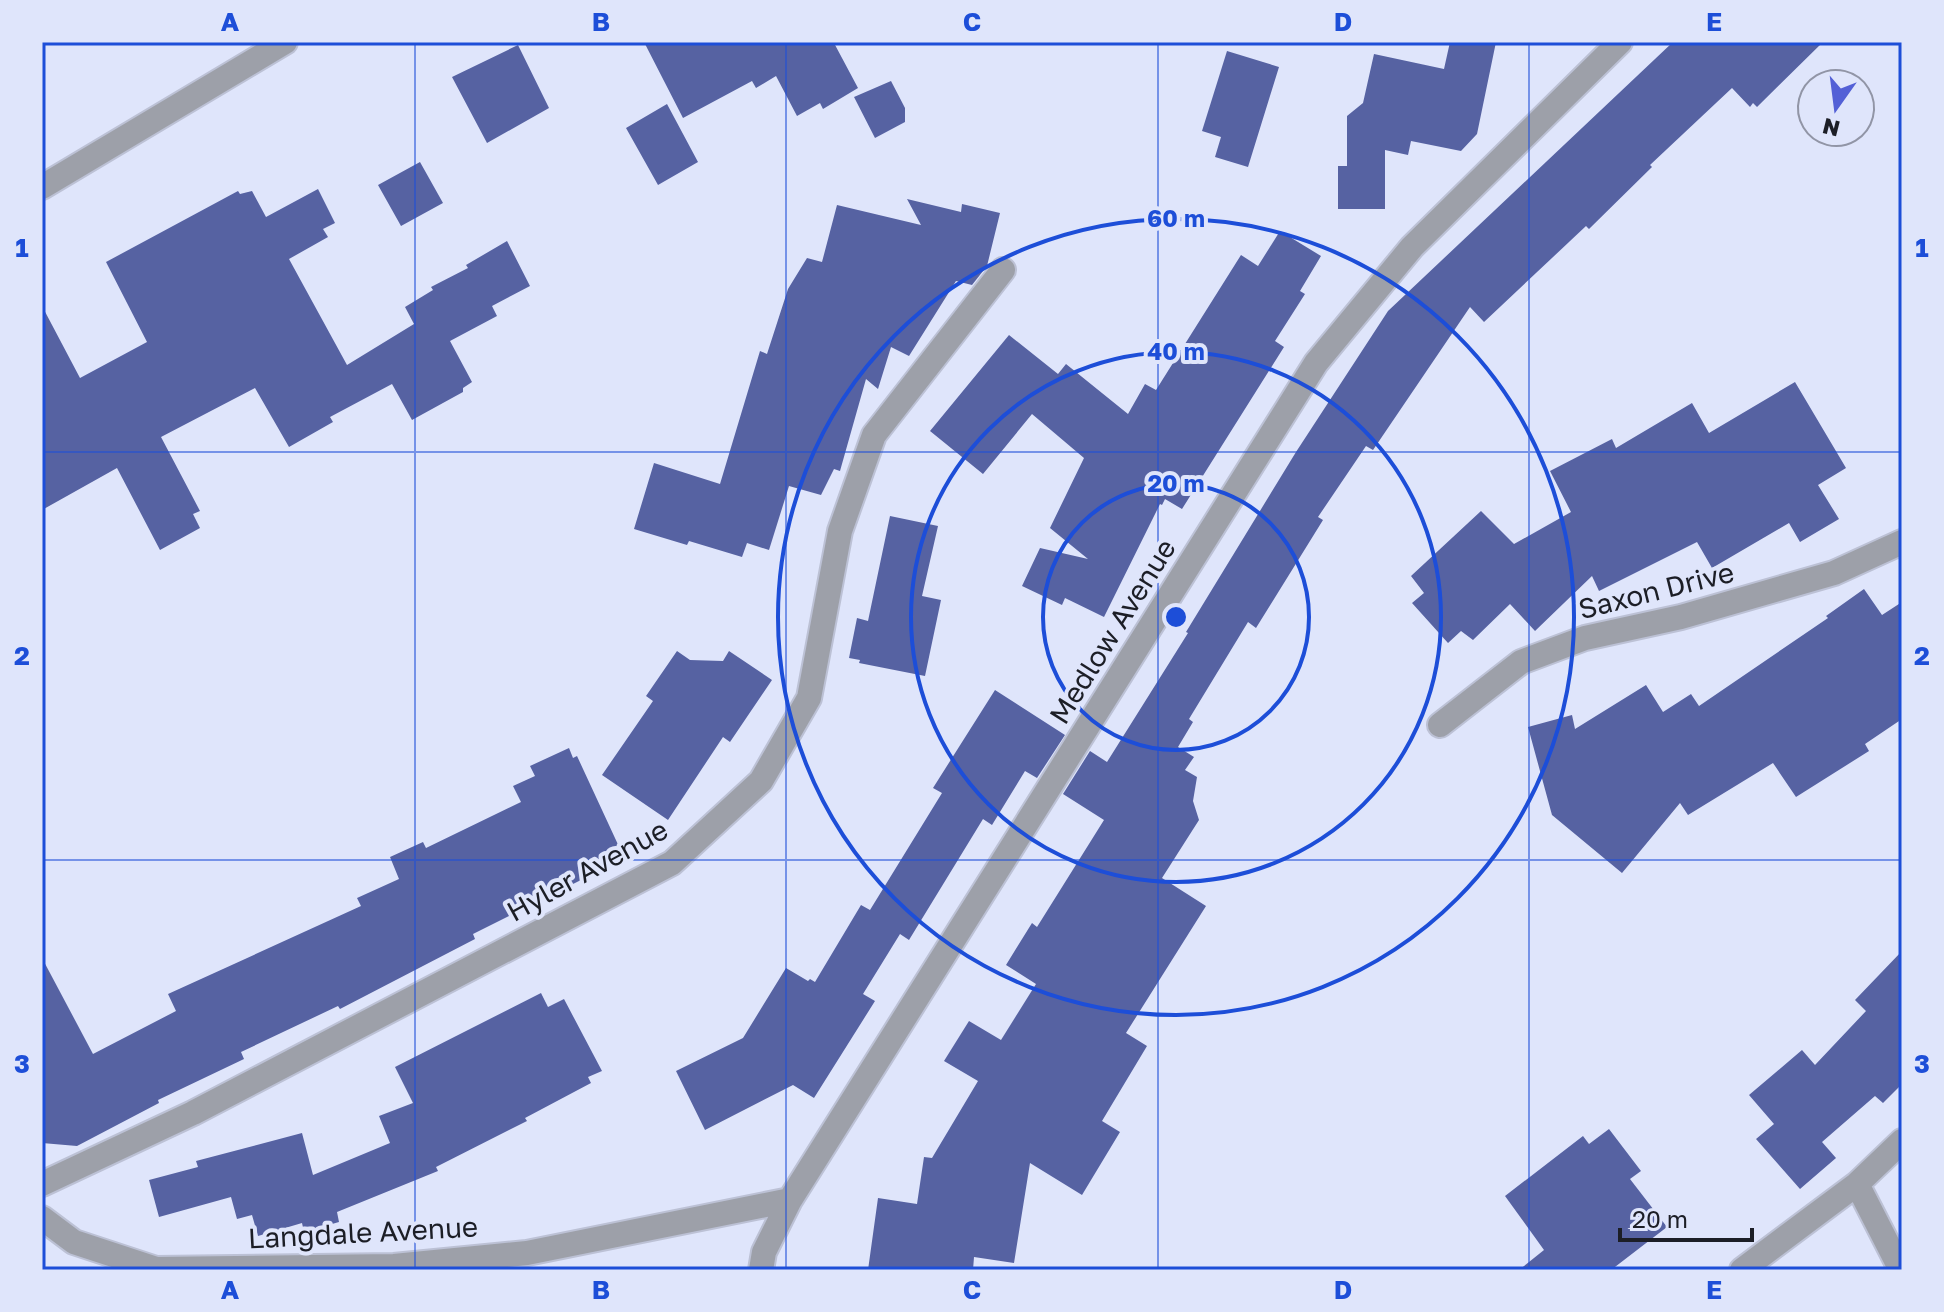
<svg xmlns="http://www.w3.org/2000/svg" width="1944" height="1312" font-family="'Golos Text',sans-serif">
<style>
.building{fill:#5662a2}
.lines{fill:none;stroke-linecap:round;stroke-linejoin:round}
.minor-casing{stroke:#bcc1d5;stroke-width:28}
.minor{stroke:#9da0a9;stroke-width:24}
.grid{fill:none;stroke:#1d4ed8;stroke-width:2;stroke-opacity:0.55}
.ring{fill:none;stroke:#1d4ed8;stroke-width:4}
.labels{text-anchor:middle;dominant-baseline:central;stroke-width:8;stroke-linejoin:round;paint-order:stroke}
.street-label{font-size:28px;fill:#1c1e26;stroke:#dfe5fb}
.centre{fill:#1d4ed8;stroke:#dfe5fb;stroke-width:4}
.ring-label{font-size:24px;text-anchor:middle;font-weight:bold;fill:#1d4ed8;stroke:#dfe5fb;stroke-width:8;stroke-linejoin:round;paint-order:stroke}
.neatline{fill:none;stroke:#1d4ed8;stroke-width:3}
.grid-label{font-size:26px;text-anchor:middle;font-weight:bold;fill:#1d4ed8}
</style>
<rect width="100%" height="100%" fill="#dfe5fb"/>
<path class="building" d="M644,42H836L834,43L858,88L823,109L820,103L797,116L776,76L756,88L752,81L683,118Z
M1450,42H1496L1477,134L1461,151L1411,141L1408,155L1385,150V209H1338V166H1347V116L1363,103L1374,54L1444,69Z
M1673,42H1823L1757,107L1753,103L1750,107L1732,88L1650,165L1652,167L1589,229L1586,226L1484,322L1470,307L1373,450L1366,446L1318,517L1323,520L1256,628L1248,622L1189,719L1193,722L1178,747L1194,757L1185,770L1197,777L1193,801L1199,820L1162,878L1206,906L1126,1033L1147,1046L1102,1121L1120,1132L1082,1195L1030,1163L1014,1263L974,1257L973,1270H868L878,1198L917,1204L924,1157L932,1158L978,1081L944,1061L969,1021L1001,1040L1036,984L1006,965L1032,923L1037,927L1104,820L1063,794L1090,751L1107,762L1188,633L1186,632L1296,452L1388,311Z
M518,45L549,108L487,143L452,77Z
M1227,51L1279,67L1248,167L1215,157L1221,137L1202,131Z
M891,81L905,108V122L875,138L854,97Z
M667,104L698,162L658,185L626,128Z
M420,162L443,203L401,226L378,185Z
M318,189L335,223L323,229L328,237L289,259L347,365L414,324L405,307L433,290L431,287L468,268L466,265L507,241L530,286L492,306L497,316L450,341L472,382L463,388V392L412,420L392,384L330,417L333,422L289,447L255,388L161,437L200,511L193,514L200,528L160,550L117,468L42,510V306L80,378L147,342L106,262L238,191L240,194L252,191L266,217Z
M907,199L961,212L962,204L1000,213L987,266L972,285L956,281L909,356L891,347L878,389L866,379L840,471L834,469L821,495L789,486L769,550L747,543L742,557L689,541L687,545L634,529L654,463L720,484L760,351L767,354L788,289L807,258L822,262L837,205L921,225Z
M1280,231L1321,256L1300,291L1305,294L1275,341L1284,347L1182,509L1165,499L1162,505L1160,504L1104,617L1065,598L1062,605L1022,586L1040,548L1088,559L1050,528L1084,458L1032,414L983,474L930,431L1009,335L1058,374L1066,364L1128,414L1145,384L1156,390L1241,255L1258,266Z
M1795,382L1846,468L1818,485L1839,519L1800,542L1789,523L1712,568L1697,542L1599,591L1592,576L1535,631L1510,604L1473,640L1461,631L1448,643L1412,603L1424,593L1411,576L1481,511L1514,544L1571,512L1550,471L1612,439L1616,448L1692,403L1709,433Z
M890,516L938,526L922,596L941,600L925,676L859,663L860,660L849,658L857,618L868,621Z
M1864,589L1882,615L1902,602V719L1865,744L1869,751L1796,797L1773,763L1688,815L1680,803L1622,873L1552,815L1528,727L1572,715L1575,729L1646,685L1663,712L1691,694L1699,706L1828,618L1826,616Z
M677,651L690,660L723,661L729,651L772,680L730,742L723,737L668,820L602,775L653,701L646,696Z
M995,690L1065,735L1037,778L1025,771L992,825L983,819L909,940L900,934L863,994L875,1001L814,1098L793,1085L705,1130L676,1071L743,1038L786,968L808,981L810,979L815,982L861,905L870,910L942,793L933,788Z
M569,748L573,758L577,756L621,851L598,862L603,869L473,934L475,939L340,1009L338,1006L241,1052L244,1059L158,1100L159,1103L77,1146L42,1143V958L93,1054L176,1011L168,994L361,906L357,898L399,879L390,857L423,842L426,848L521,802L513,786L535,776L530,766Z
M1902,951V1084L1883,1103L1875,1096L1822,1142L1836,1158L1800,1189L1756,1139L1774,1124L1749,1095L1802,1050L1815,1065L1866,1011L1855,1000Z
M541,993L548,1007L564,999L602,1071L588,1077L591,1083L525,1118L527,1121L436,1167L438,1171L337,1212L339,1222L304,1232L302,1223L258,1236L252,1215L237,1219L231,1197L159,1217L149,1180L198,1167L196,1161L302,1133L313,1175L390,1143L379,1116L413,1103L395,1067Z
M1609,1129L1641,1171L1630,1179L1667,1227L1611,1270H1519L1544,1250L1505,1196L1583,1136L1589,1144Z"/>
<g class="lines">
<defs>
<path id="minor" d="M42,187L285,42
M1440,725L1521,662L1585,638L1681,617L1834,573L1902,542
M42,1184L193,1113L672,863L761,781L809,698L840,531L874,435L1003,270
M1857,1184L1901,1270
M42,1218L74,1242L156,1269L394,1266L527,1253L790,1200
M761,1270L764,1252L790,1200L1316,363L1412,247L1620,42
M1742,1270L1857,1184L1902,1141"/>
</defs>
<use href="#minor" class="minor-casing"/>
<use href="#minor" class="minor"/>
</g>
<path class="grid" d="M415,42V1270M786,42V1270M1158,42V1270M1529,42V1270M42,452H1902M42,860H1902"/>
<g class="ring">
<circle cx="1176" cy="617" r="133"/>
<circle cx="1176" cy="617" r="265"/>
<circle cx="1176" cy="617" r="398"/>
</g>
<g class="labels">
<g class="street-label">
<text transform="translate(1656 590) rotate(-14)">Saxon Drive</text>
<text transform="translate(1112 631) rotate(-58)">Medlow Avenue</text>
<text transform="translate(587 870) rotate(-29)">Hyler Avenue</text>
<text transform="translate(363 1232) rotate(-3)">Langdale Avenue</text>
</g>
</g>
<circle cx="1176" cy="617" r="12" class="centre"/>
<g class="ring-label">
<text x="1176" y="227">60 m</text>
<text x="1176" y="360">40 m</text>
<text x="1176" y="492">20 m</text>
</g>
<rect width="1944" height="1312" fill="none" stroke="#dfe5fb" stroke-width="88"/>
<g transform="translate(1836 108) rotate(194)"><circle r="38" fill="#dfe5fb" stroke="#9195a6" stroke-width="2"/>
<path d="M0-6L14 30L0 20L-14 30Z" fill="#5360d6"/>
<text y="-12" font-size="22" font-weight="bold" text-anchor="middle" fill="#1c1e26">N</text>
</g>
<path d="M1620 1228v12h132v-12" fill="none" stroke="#1c1e26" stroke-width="4"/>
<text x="1632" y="1228" font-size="24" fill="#1c1e26" stroke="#dfe5fb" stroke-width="6" paint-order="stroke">20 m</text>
<rect x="44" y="44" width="1856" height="1224" class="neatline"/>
<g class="grid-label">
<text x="230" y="31">A</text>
<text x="601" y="31">B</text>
<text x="972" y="31">C</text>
<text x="1343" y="31">D</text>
<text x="1714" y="31">E</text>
<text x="22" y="257">1</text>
<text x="1922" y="257">1</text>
<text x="22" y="665">2</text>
<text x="1922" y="665">2</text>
<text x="22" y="1073">3</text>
<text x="1922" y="1073">3</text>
<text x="230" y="1299">A</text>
<text x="601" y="1299">B</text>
<text x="972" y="1299">C</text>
<text x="1343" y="1299">D</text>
<text x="1714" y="1299">E</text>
</g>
</svg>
